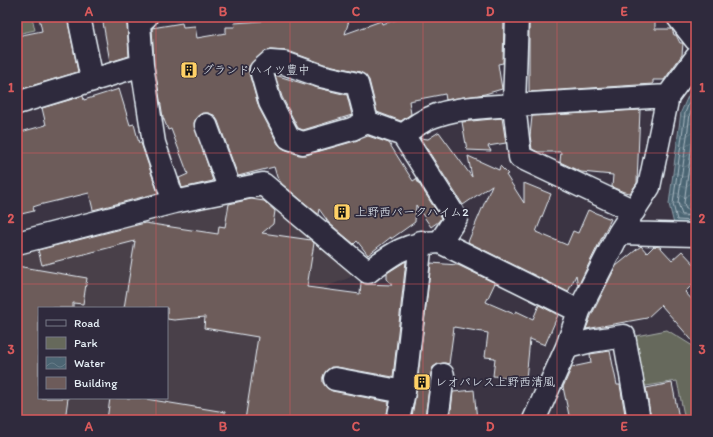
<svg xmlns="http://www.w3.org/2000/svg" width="713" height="437" font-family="Itim,'Klee One',sans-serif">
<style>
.built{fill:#4a404a;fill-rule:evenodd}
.park{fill:#66695b;stroke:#a7adaa}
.water{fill:url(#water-waves);stroke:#8a9da8}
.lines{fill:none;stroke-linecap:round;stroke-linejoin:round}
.shore{stroke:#aab9c3;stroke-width:1}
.building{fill:#6d5b5a;stroke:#e8f1f8}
.minor-casing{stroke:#e8f1f8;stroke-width:25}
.minor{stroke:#2f2a3d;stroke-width:22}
.grid{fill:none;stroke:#da5a5c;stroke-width:1;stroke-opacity:0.55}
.labels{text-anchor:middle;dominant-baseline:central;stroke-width:3.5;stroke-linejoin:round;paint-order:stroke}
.poi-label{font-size:12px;fill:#e8f1f8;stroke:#2f2a3d;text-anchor:start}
.neatline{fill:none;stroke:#da5a5c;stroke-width:1.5}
.grid-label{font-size:13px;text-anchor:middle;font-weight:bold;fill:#da5a5c}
</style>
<defs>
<pattern id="water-waves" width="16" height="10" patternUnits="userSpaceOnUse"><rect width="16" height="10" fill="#4c6573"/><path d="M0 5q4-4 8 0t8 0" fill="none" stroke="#667c88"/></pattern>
</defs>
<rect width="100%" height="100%" fill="#3b3443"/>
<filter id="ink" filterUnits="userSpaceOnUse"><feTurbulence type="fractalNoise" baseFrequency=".025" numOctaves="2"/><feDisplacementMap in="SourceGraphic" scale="8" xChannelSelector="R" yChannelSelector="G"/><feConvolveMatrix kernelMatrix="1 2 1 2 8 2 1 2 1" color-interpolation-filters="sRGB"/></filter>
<g filter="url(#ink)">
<path class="built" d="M257,190L354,269L351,277L328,286L296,359L310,420H17V250ZM39,308H167V398H39Z"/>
<path class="park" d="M17,17H32L35,30L17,34Z
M667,330L696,348V420H685L677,381L640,387L631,337Z"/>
<path class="water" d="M696,78V225L674,224L669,204L681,112Z"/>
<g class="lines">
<path class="shore" d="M696,85L685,113L673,204L677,220L696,221
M696,99L690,114L678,203L682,215L696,216
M696,115L684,203L686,209L696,210"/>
</g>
<path class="building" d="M39,17H67L78,72L21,89L17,71V36L42,31Z
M102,17H128L127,24L129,56L110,62Z
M263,17H350L345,34L381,21L382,24L406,17H443L444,19L504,17L503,63L498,64L502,89L485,94L446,100L445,94L409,101L411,114L401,121L377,112L369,80L365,75L360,72L324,64L288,51L271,50L262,53L249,66V73L259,108L278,144L284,149L299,155H306L355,141L368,136L389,143L413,181L416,179L441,218L438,222L431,227L416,205L415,222L391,239V237L368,255L357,241L354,244L329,223L319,209L318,214L282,184L277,177L274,167L238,176L218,121L214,115L208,113H202L197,117L194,123L213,181L182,188L179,178L188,174L171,129L168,130L163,117L154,64L152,28L182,23L183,27L195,26L197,38L226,33V27H235L234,23L262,21Z
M529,17H655V29H672L674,35H676L680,43H683L682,55L664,80H653V84L529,92Z
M275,75L318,88L347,95L352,115L303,130L298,128L282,97Z
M119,89L130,125L134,124L139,143H141L158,193L93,210L89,193L39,205L33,207L34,211L17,215V133L46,125L42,108L83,96L84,100Z
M640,110L637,183L630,193L624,192L612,187L613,175L581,172L560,162L561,152H538L532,149L530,136L532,116Z
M502,118L506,143L488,146L491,151L467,150L462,122Z
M439,132L472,177L468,156L499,170L500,166L508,174L506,175L524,203V183L551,194L536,232L567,245L573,231L578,233L588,210L611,219L578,286L576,275L568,292L468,242L492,185L463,205L420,138L428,139Z
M251,199L264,201L275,211L273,224L262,233L311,240L314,243L307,287L360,294L361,282L365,284L392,285L387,279V273L406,261L393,377L337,367H331L326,371L323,377V383L327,388L332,391L389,402L386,420H245L258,337L204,328L205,317L174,320L167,319V308H124L135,241L42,265L38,250L145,223L218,234L219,226L225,227L229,204Z
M641,246L647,253L654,246L660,247L672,260L682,251L696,266V281L685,292L696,304V345L661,305L647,318L586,329L591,316L616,266Z
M431,263L458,265L495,283L486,302L514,314L516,311L533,319L539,305L558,315L545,345L530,339L526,379L493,376L495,358L485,357L488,333L454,327L449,364L444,363L438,364L433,367L431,373L425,418L412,416L416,393Z
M17,266L87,278L83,304L73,303V308H39V398H68L65,420H17Z
M610,351L617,385H620L626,420H570L563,387L572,367L591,363L590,354Z
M672,383L679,418L651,420L646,388Z
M474,390L477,420H450L453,392Z
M110,398H140L225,412V420H107Z"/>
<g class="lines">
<defs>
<path id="minor" d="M79,17L92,79
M146,17L139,23L142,65L154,143L174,202
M678,17L696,40
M17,103L142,65
M367,122L357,84L321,76L284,63L270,62L261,70L270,102L289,138L303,143L352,129L367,122L403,135
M206,125L230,190
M634,211L520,157L514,105L668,96
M619,233L696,235
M440,242L579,311
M17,243L174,202L263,184L368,272C394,252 407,243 440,242L456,218L403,135C412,128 421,121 432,117C455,107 489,107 514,105L517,17
M567,347L591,341L624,336L639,420
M335,379L404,392
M398,420L404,392L421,242
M437,420L443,375
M534,420L567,347L579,311L619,233L649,187L668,96L696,58"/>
</defs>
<use href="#minor" class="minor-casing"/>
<use href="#minor" class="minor"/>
</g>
</g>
<path class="grid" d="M156,17V308M290,17V420M423,17V420M557,17V420M17,153H696M17,284H696M156,398V420"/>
<defs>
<symbol id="building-square" viewBox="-11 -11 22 22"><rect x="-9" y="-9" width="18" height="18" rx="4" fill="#ffd166" stroke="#2f2a3d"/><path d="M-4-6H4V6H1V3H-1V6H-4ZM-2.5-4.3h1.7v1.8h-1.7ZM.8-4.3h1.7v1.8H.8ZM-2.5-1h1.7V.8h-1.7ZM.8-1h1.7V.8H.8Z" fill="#111"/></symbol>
</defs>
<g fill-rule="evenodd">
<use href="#building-square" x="179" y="60" width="20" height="20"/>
<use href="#building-square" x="332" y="202" width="20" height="20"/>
<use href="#building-square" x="412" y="372" width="20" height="20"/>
</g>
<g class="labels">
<g class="poi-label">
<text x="202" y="70">グランドハイツ豊中</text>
<text x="355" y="212">上野西パークハイム2</text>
<text x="435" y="382">レオパレス上野西清風</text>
</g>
</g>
<rect width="713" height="437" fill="none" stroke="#2f2a3d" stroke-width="44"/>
<rect x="38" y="307" width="130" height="92" fill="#2f2a3d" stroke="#797a88"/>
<rect x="46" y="320" width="20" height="6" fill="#2f2a3d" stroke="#797a88"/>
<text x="74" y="327" font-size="12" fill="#e8f1f8">Road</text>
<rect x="46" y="337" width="20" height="12" fill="#66695b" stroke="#797a88"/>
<text x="74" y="347" font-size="12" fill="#e8f1f8">Park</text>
<rect x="46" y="357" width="20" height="12" fill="url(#water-waves)" stroke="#797a88"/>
<text x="74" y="367" font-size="12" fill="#e8f1f8">Water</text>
<rect x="46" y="377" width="20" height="12" fill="#6d5b5a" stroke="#797a88"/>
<text x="74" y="387" font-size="12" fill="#e8f1f8">Building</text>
<rect x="22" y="22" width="669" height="393" class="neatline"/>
<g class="grid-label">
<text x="89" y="16">A</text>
<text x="223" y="16">B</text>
<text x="356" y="16">C</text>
<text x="490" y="16">D</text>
<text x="624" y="16">E</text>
<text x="11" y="92">1</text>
<text x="702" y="92">1</text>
<text x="11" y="223">2</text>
<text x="702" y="223">2</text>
<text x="11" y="354">3</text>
<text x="702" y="354">3</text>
<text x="89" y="431">A</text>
<text x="223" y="431">B</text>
<text x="356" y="431">C</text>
<text x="490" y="431">D</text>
<text x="624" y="431">E</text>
</g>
</svg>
